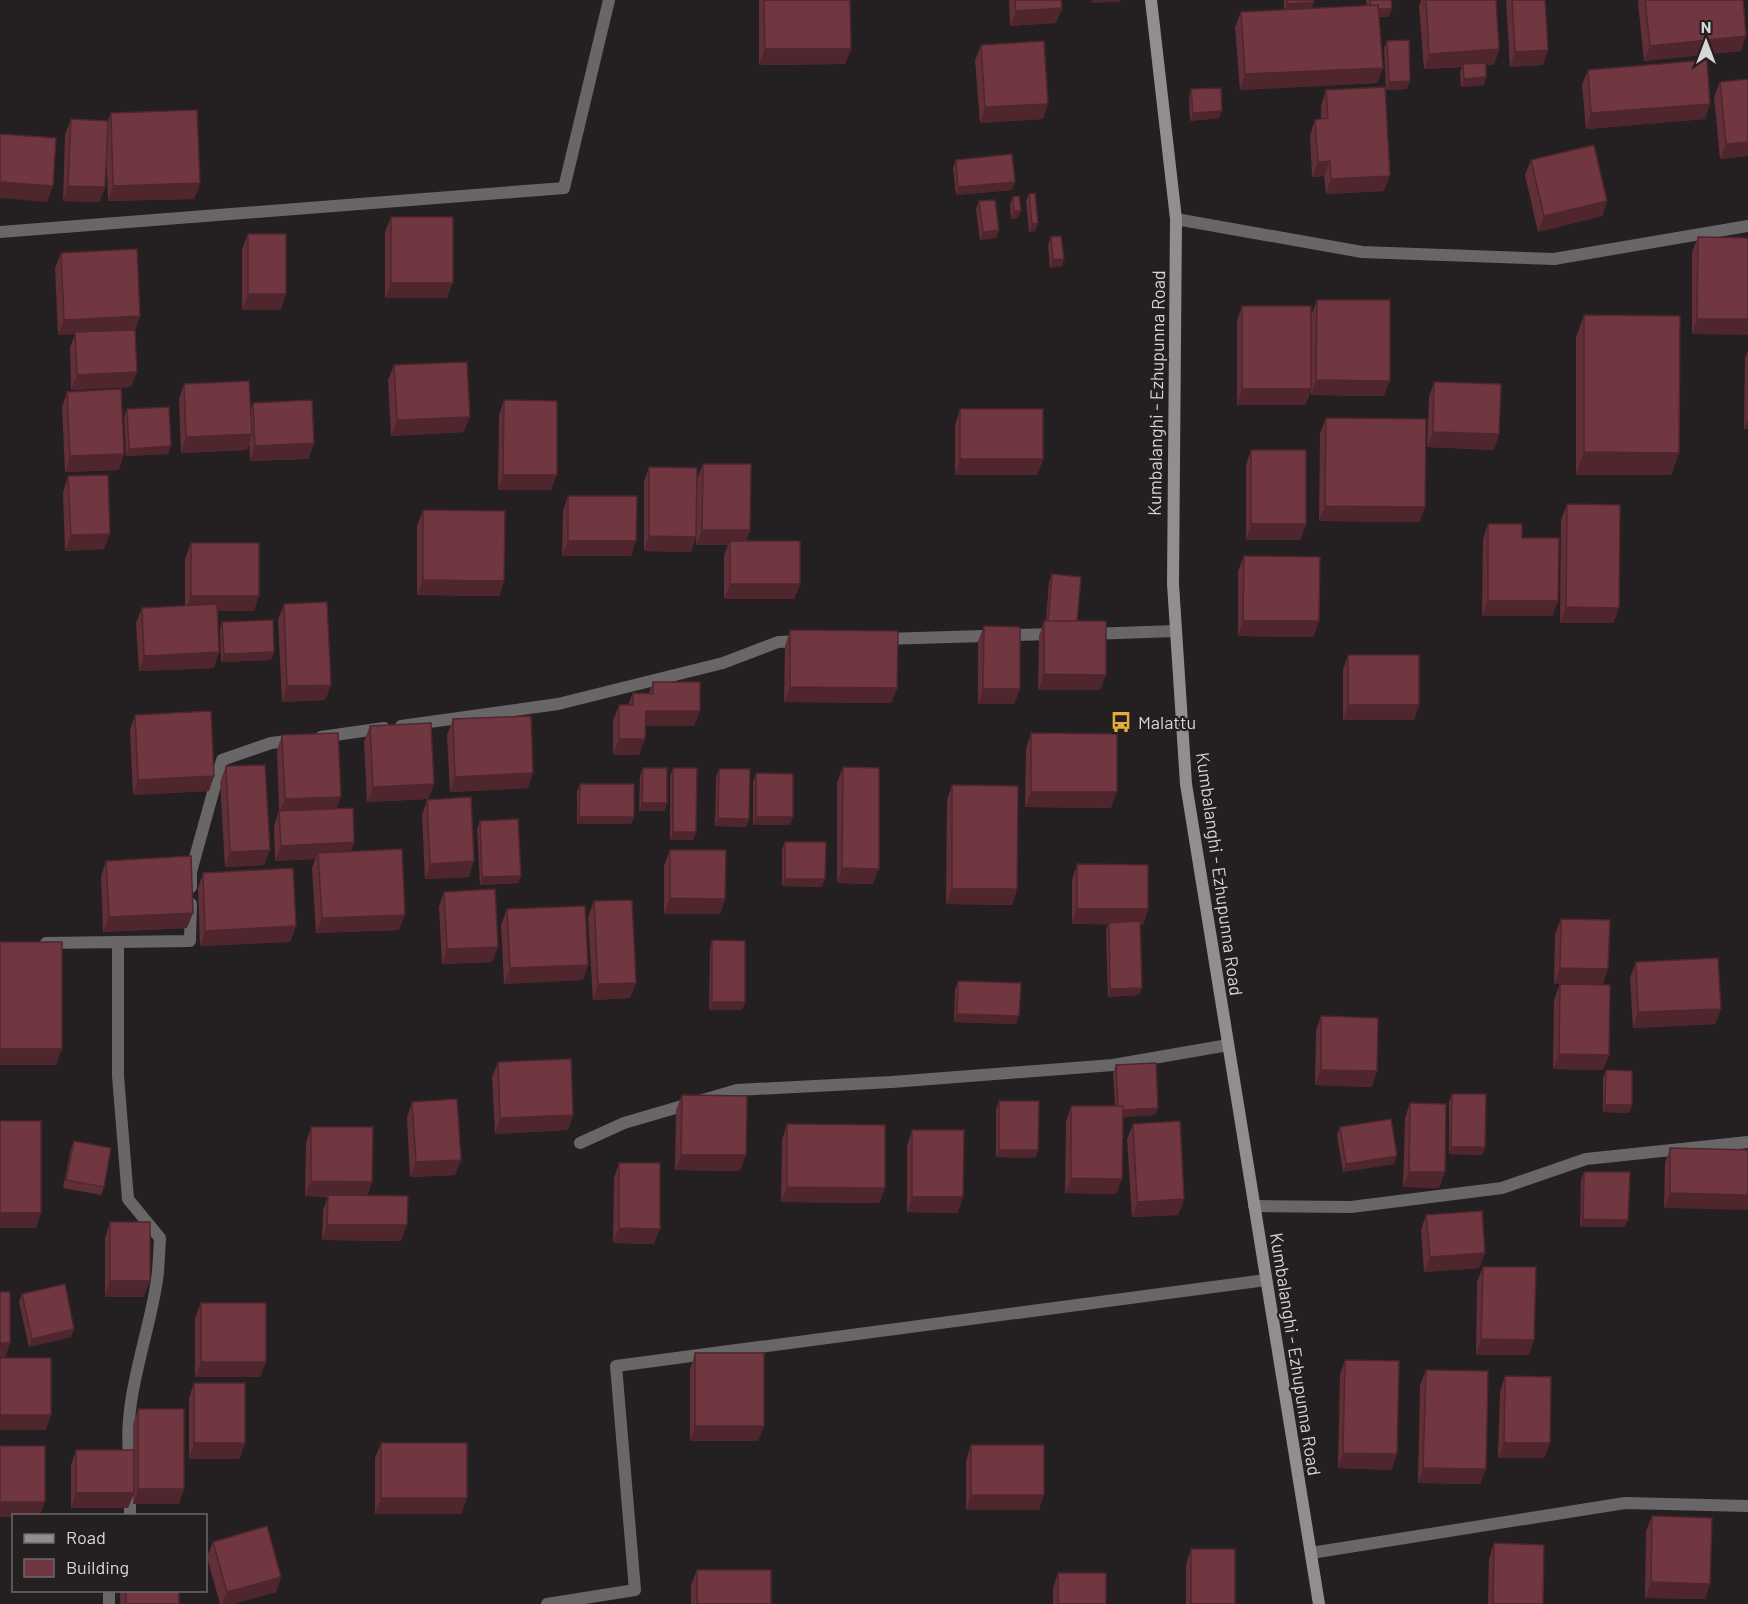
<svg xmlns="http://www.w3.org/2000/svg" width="1748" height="1604" font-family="Barlow,sans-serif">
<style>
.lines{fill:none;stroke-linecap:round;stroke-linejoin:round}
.minor{stroke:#686667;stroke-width:12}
.secondary{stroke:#918d90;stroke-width:12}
.wall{fill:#612f38}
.shaded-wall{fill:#4f262e}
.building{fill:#713741;stroke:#4f262e;stroke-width:1.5}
.labels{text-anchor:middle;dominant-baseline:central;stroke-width:4.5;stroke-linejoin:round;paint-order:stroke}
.street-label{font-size:18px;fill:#d9d6d7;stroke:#241f21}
.poi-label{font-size:18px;fill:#d9d6d7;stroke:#241f21;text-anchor:start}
</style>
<rect width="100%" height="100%" fill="#241f21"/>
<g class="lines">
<path class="minor" d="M1176,219L1362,252L1554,259L1748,226
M0,232L564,188L609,0
M1090,634L1175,631
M883,639L1054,634
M401,726L558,704L723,663L778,642L803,641
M321,737L384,728
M191,887V872L222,760L271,743L295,740
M46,943L190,941L191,904
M118,943V1076L128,1199L160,1238C159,1252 159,1267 157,1280C148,1341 121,1402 130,1464
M580,1143L624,1123L737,1090L892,1082L1113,1065L1228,1045
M1254,1206L1351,1207L1502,1188L1586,1159L1748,1142
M130,1516V1484
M1311,1553L1625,1503L1748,1506
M109,1590V1604
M547,1604L635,1590L616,1366L1266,1280"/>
<path class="secondary" d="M1151,0L1176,219L1173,584L1186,784L1319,1604"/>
</g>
<path class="wall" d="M759,0H850L851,49L845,64L759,65Z
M1009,0H1061L1062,8L1056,23L1010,26Z
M1284,0H1314L1312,8L1367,6L1366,0H1391L1389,17H1379L1377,83L1240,90L1235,27L1241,12L1284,10Z
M1421,0H1496L1499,49L1494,65H1486L1484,85L1461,87L1460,72L1462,67L1424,69L1419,6Z
M1506,0H1545L1543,65L1510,67Z
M1639,0H1743L1741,51L1644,61L1638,2Z
M1387,41L1407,89L1386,90L1384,48Z
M981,45L1043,119L980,123L975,60Z
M1588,70L1705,119L1586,129L1582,85Z
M1748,79V156L1720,159L1714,97L1720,82Z
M1191,89L1219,118L1190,121L1189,97Z
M1326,90L1384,191L1326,194L1324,176L1312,177L1310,135L1315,120L1321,119V106Z
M111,113L200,183L194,199L108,201L106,149L105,187L99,202L63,201L65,135L71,119L107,123Z
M956,160L1012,190L956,195L953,168Z
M1531,160L1607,201L1602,216L1538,232L1525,175Z
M1029,194L1038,223L1035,231L1029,232L1026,201Z
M1013,197L1018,218L1011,219L1010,204Z
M979,201L999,230L996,238L980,240L976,209Z
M391,217L447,298H385V232Z
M248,234L281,310H242V249Z
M1051,237L1064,259L1062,266L1050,268L1048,245Z
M1698,237L1748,238L1692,334V252Z
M61,253L140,316L135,330L131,387L71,390L70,347L75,334L58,335L55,268Z
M1317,300L1384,396L1311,395V391L1305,405H1237V321L1242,306L1311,315Z
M1584,315L1679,453L1671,475H1576V337Z
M1748,350V429H1744L1745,358Z
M394,365L464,432L391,436L388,380Z
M1434,382L1499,434L1494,450L1427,447L1429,397Z
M184,384L251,409L253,403L314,443L308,459L250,461L249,444L247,450L181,453L179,399Z
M67,392L119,470L65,472L62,407Z
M504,400L551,490H498L499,415Z
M127,409L168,454L126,456L124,417Z
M960,409L1043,459L1037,475H955V425Z
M1326,418L1425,507L1419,522L1319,521L1320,433Z
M1251,450L1306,524L1300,540H1246V465Z
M703,464L750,530L746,541L800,584L794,599H724V556L728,545H696L697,479Z
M649,467L696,537L691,552L644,551V482Z
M68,476L104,549L65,551L63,492Z
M568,496L631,556H562L563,511Z
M1567,504L1614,623H1560L1561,520Z
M423,510L504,581L499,596L417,595V526Z
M1488,524L1522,538L1558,601L1552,616H1482L1483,539Z
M191,543L254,611H217L214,668L139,671L136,623L142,608L185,606V559Z
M1244,556L1319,621L1313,637L1238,636V571Z
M1052,574L1077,621L1100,690H1038L1039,636L1044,621H1046L1049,582Z
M284,604L331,685L325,700L282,702L278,620Z
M222,622L274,652L271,660L221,662L220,630Z
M984,626L1020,689L1014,704H978V641Z
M790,630L897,688L891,703L784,702L785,646Z
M1348,655L1419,705L1414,720H1343V670Z
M653,682L694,726H645L639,755H613V721L619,705H628L633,693H649Z
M135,715L214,776L209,791L133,795L130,730Z
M453,719L528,788L450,792L447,735Z
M370,726L434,784L428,799L367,802L364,741Z
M1031,733L1111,808L1025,807L1026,749Z
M282,735L336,808L354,842L351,851L399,930L316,933L312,868L315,859L275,861L274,826L279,811L277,750Z
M226,766L264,865L225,867L220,782Z
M843,767L873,884L837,883V783Z
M643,768L667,803L664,811H639L640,776Z
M673,768L696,832L693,840H670V776Z
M719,769L749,819L746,827L715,826L716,777Z
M756,773L793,817L790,825H753V781Z
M580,784L634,817L631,824H577V792Z
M952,785L1017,889L1012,905L946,904L947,800Z
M427,800L469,877L425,879L422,815Z
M480,821L521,876L518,883L480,885L477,829Z
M785,842L822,887L782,886V850Z
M670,850L725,899L720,914H664V866Z
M106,861L187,928L103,932L101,876Z
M1077,864L1148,909L1143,925H1140L1139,995L1108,997L1106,931L1108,924H1072V880Z
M203,873L296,926L290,942L200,946L198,888Z
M444,892L492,962L442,964L439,907Z
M594,901L630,998L593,1000L588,917Z
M507,909L583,980L504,984L501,925Z
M1561,919L1603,984H1554L1555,934Z
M712,940L745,1002L742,1010H709L710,948Z
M1636,962L1721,1009L1715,1024L1633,1028L1630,978Z
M958,981L1019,1016L1016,1024L954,1022L955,989Z
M1560,984L1609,1055L1603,1070L1553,1069L1554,1000Z
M1321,1016L1372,1087L1315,1085L1316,1031Z
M498,1062L573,1115L568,1130L495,1134L492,1077Z
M1116,1065L1155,1115L1122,1117L1116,1194L1065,1193L1066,1121L1071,1106H1115L1113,1073Z
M1606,1070L1632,1105L1629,1113L1603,1112V1078Z
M1452,1094L1485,1147L1482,1155L1449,1154V1101Z
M682,1095L740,1171L675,1170L676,1110Z
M999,1101L1038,1150L1035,1158L996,1157V1109Z
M412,1102L461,1160L455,1175L410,1177L407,1118Z
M1410,1103L1439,1188L1403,1187L1405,1118Z
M787,1124L885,1188L879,1203L781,1202L782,1140Z
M1133,1124L1184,1199L1178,1215L1132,1217L1127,1139Z
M311,1127L372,1182L367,1195L401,1241L322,1240L323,1210L328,1197L305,1196L306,1143Z
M1340,1127L1394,1164L1343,1172L1337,1135Z
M912,1130L958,1213L907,1212V1146Z
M74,1141L104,1187L101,1195L63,1188L71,1148Z
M1670,1148L1748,1150L1664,1208L1665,1163Z
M619,1163L654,1244L613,1243L614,1178Z
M1584,1172L1625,1227H1580L1581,1179Z
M1426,1215L1485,1253L1479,1268L1424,1272L1421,1230Z
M110,1222L144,1297H105V1238Z
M1483,1267L1529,1355H1476L1477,1282Z
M22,1294L71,1337L29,1347L19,1302Z
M201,1303L266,1362L260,1377H195V1318Z
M695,1353L764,1426L758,1441H690V1369Z
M1345,1360L1392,1470L1338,1468L1340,1375Z
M1426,1370L1486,1469L1480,1484L1418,1483L1420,1385Z
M1505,1376L1550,1443L1544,1458H1498L1500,1392Z
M194,1383L245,1443L239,1459H189V1398Z
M138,1409L179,1504H133V1496L128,1508H71V1465L76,1450H133V1424Z
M381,1443L467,1498L461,1514H375V1458Z
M971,1445L1039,1510H966V1461Z
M1652,1516L1705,1599L1645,1598L1646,1531Z
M213,1542L281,1577L276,1592L233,1604H220L207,1557Z
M1494,1543L1543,1604H1488L1489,1559Z
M1191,1549L1235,1604H1186V1564Z
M697,1570L771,1604H691V1585Z
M1058,1573L1106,1604H1053V1588Z
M120,1590H179V1604H120Z"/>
<path class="shaded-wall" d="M1092,0H1121L1120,2L1091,3Z
M1314,2L1311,10L1284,12L1287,4Z
M1062,8L1056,23L1010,26L1016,11Z
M1392,9L1389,17H1368L1370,10Z
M1746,36L1741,51L1644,61L1650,46Z
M765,49H851L845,64L759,65Z
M1499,49L1494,65L1463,66V64L1462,67L1424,69L1429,54Z
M1548,50L1543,65L1510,67L1515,52Z
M1383,68L1377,83L1240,90L1245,74Z
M1486,77L1484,85L1461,87L1464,79Z
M1410,81L1407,89L1386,90L1389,82Z
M1048,104L1043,119L980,123L985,107Z
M1710,104L1705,119L1586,129L1591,113Z
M1222,111L1219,118L1190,121L1193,113Z
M1748,142V156L1720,159L1726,144Z
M1330,161L1324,176L1312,177L1318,162Z
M1390,176L1384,191L1326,194L1331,179Z
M0,182L53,186L47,202L0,198Z
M1015,182L1012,190L956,195L958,187Z
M200,183L194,199L108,201L113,186Z
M68,186L105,187L99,202L63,201Z
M1607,201L1602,216L1538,232L1544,216Z
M1014,211H1021L1018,218L1011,219Z
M1038,223L1035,231L1029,232L1032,224Z
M999,230L996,238L980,240L983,232Z
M1064,259L1062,266L1050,268L1053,260Z
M391,283H453L447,298H385Z
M248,294H286L281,310H242Z
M140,316L134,331L75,332V334L58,335L64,320Z
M1697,319H1748V335L1692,334Z
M137,372L131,387L71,390L77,375Z
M1316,380L1390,381L1384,396L1311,395Z
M1242,389H1311L1305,405H1237Z
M470,417L464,432L391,436L397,420Z
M1748,419V429H1744Z
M1433,432L1499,434L1494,450L1427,447Z
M252,434L247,450L181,453L186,437Z
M314,443L308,459L250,461L255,446Z
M171,446L168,454L126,456L129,449Z
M1584,452L1679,453L1671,475H1576Z
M124,454L119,470L65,472L70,456Z
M960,459H1043L1037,475H955Z
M503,475H557L551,490H498Z
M1325,506L1425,507L1419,522L1319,521Z
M1251,524H1306L1300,540H1246Z
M702,530H750L745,545L730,541L728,545H696Z
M110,534L104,549L65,551L71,535Z
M649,536L696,537L691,552L644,551Z
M568,541H636L631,556H562Z
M423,580L504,581L499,596L417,595Z
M730,584H800L794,599H724Z
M191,596H259L254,611H185Z
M1488,601H1558L1552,616H1482Z
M1566,607L1619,608L1614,623H1560Z
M1243,621H1319L1313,637L1238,636Z
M219,652L214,668L139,671L144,656Z
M274,652L271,660L221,662L224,654Z
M1044,674L1106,675L1100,690H1038Z
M331,685L325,700L282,702L287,686Z
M790,687L897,688L891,703L784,702Z
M983,689H1020L1014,704H978Z
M1348,705H1419L1414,720H1343Z
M646,711H700L694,726H640Z
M619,739H645L639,755H613Z
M533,773L528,788L450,792L455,777Z
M214,776L209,791L133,795L138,780Z
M434,784L428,799L367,802L373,787Z
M1031,792H1117L1111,808L1025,807Z
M341,797L335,812L279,814L285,799Z
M642,803H667L664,811H639Z
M579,817H634L631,824H577Z
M756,817H793L790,825H753Z
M718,818L749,819L746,827L715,826Z
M673,832H696L693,840H670Z
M354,842L349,858L318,853L315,859L275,861L281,846Z
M270,850L264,865L225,867L230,852Z
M474,861L469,877L425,879L430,864Z
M842,868L879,869L873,884L837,883Z
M521,876L518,883L480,885L482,877Z
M785,879H825L822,887L782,886Z
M952,889H1017L1012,905L946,904Z
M670,898L725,899L720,914H664Z
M1077,909H1148L1143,925L1072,924Z
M193,913L187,928L103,932L109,917Z
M405,915L399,930L316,933L322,918Z
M296,926L290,942L200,946L205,931Z
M498,947L492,962L442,964L447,949Z
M588,965L583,980L504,984L510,968Z
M1560,968L1608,969L1603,984H1554Z
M636,983L630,998L593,1000L598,984Z
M1142,988L1139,995L1108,997L1110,989Z
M712,1002H745L742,1010H709Z
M1721,1009L1715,1024L1633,1028L1638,1012Z
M957,1014L1019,1016L1016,1024L954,1022Z
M0,1049H62L56,1065H0Z
M1559,1054L1609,1055L1603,1070L1553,1069Z
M1321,1070L1377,1071L1372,1087L1315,1085Z
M1605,1105H1632L1629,1113L1603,1112Z
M1158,1108L1155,1115L1116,1118L1118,1110Z
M573,1115L568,1130L495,1134L500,1118Z
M1451,1147H1485L1482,1155L1449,1154Z
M999,1150H1038L1035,1158L996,1157Z
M681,1155H746L740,1171L675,1170Z
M1397,1156L1394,1164L1343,1172L1346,1164Z
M461,1160L455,1175L410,1177L416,1162Z
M1409,1172H1445L1439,1188L1403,1187Z
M1071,1178L1122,1179L1116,1194L1065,1193Z
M311,1181L372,1182L366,1197L305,1196Z
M787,1187L885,1188L879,1203L781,1202Z
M1670,1193L1748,1195V1210L1664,1208Z
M912,1197H963L958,1213L907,1212Z
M1184,1199L1178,1215L1132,1217L1137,1202Z
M0,1213H41L36,1228H0Z
M1583,1219L1628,1220L1625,1227H1580Z
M327,1225H407L401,1241L322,1240Z
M619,1228L660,1229L654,1244L613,1243Z
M1485,1253L1479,1268L1424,1272L1430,1257Z
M110,1281H150L144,1297H105Z
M74,1329L71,1337L29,1347L32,1339Z
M1481,1339L1534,1340L1529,1355H1476Z
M0,1343H10L5,1358H0Z
M201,1362H266L260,1377H195Z
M0,1415H51L46,1430H0Z
M695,1426H764L758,1441H690Z
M194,1443H245L239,1459H189Z
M1504,1443H1550L1544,1458H1498Z
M1343,1453L1397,1454L1392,1470L1338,1468Z
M1423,1468L1486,1469L1480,1484L1418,1483Z
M138,1489H184L179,1504H133Z
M76,1493H134L128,1508H71Z
M971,1495H1044L1039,1510H966Z
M381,1498H467L461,1514H375Z
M0,1502H45L40,1515H14V1517H0Z
M281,1577L276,1592L233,1604H222L227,1592Z
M1651,1582L1710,1584L1705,1599L1645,1598Z"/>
<path class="building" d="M764,0H850L851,49H765Z
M1015,0H1061L1062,8L1016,11Z
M1287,0H1314V2L1287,4Z
M1370,0H1391L1392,9H1378V5H1370Z
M1426,0H1496L1499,49L1429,54Z
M1512,0H1545L1548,50L1515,52Z
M1645,0H1743L1746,36L1650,46Z
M1378,5L1383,68L1245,74L1241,12Z
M1409,40L1410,81L1389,82L1387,41Z
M1044,41L1048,104L985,107L981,45Z
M1707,60L1710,104L1591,113L1588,70Z
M1486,63V77L1464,79L1463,64Z
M1748,79V142L1726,144L1720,82Z
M1385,87L1390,176L1331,179L1330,161L1318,162L1315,120L1328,118L1326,90Z
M1221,88L1222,111L1193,113L1191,89Z
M197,110L200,183L113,186L111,113Z
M71,119L108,121L105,187L68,186Z
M0,134L56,138L53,186L0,182Z
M1594,145L1607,201L1544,216L1531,160Z
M1012,154L1015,182L958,187L956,160Z
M1035,193L1038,223L1032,224L1029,194Z
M1019,196L1021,211H1014L1013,197Z
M995,200L999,230L983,232L979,201Z
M391,217H453V283H391Z
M248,234H286V294H248Z
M1061,236L1064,259L1053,260L1051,237Z
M1698,237L1748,238V319H1697Z
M137,249L140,316L64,320L61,253Z
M1317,300H1390V381L1316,380Z
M1242,306H1311V389H1242Z
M1584,315L1680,316L1679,453L1584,452Z
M135,330L137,372L77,375L75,332Z
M467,362L470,417L397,420L394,365Z
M249,381L252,434L186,437L184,384Z
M1434,382L1501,384L1499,434L1433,432Z
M121,389L124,454L70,456L67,392Z
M312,400L314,443L255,446L253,403Z
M504,400L557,401V475H503Z
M169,407L171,446L129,449L127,409Z
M960,409H1043V459H960Z
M1326,418L1426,419L1425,507L1325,506Z
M1251,450H1306V524H1251Z
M703,464H751L750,530H702Z
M649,467L697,468L696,537L649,536Z
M108,475L110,534L71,535L68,476Z
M568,496H637L636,541H568Z
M1567,504L1620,505L1619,608L1566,607Z
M423,510L505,511L504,581L423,580Z
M1488,524H1522V538H1559L1558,601H1488Z
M730,541H800V584H730Z
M191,543H259V596H191Z
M1244,556L1320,557L1319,621H1243Z
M1052,574L1081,577L1077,621H1048Z
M327,602L331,685L287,686L284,604Z
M217,604L219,652L144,656L142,608Z
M273,620L274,652L224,654L222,622Z
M1044,621H1106V675L1044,674Z
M984,626L1020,627V689H983Z
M790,630L898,631L897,688L790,687Z
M1348,655H1419V705H1348Z
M653,682H700V711H646L645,739H619V705H633V693L653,694Z
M211,711L214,776L138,780L135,715Z
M531,716L533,773L455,777L453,719Z
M431,723L434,784L373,787L370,726Z
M338,733L341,797L285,799L282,735Z
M1031,733L1117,734V792H1031Z
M265,765L270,850L230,852L226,766Z
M843,767L879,768V869L842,868Z
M643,768H667V803H642Z
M673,768H697L696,832H673Z
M719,769H750L749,819L718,818Z
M756,773L793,774V817H756Z
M580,784H634V817H579Z
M952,785L1018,786L1017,889H952Z
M471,797L474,861L430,864L427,800Z
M353,808L354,842L281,846L279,811Z
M518,819L521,876L482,877L480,821Z
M785,842H826L825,879H785Z
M402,849L405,915L322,918L318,853Z
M670,850H726L725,899L670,898Z
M191,856L193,913L109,917L106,861Z
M1077,864L1148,865V909H1077Z
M293,868L296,926L205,931L203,873Z
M495,889L498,947L447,949L444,892Z
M632,900L636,983L598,984L594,901Z
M585,906L588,965L510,968L507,909Z
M1561,919L1610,920L1608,969L1560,968Z
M1140,921L1142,988L1110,989L1109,923Z
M712,940L745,941V1002H712Z
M0,942H62V1049H0Z
M1718,958L1721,1009L1638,1012L1636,962Z
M958,981L1021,983L1019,1016L957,1014Z
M1560,984L1610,985L1609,1055L1559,1054Z
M1321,1016L1378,1018L1377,1071L1321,1070Z
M571,1059L573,1115L500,1118L498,1062Z
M1156,1063L1158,1108L1123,1110V1106H1118L1116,1065Z
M1606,1070L1632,1071V1105H1605Z
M1452,1094H1486L1485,1147H1451Z
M682,1095L747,1096L746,1155H681Z
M457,1099L461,1160L416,1162L412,1102Z
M999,1101H1039L1038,1150H999Z
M1410,1103L1446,1104L1445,1172H1409Z
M1071,1106H1123L1122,1179L1071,1178Z
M1391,1119L1397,1156L1346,1164L1340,1127Z
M0,1121H41V1213H0Z
M1180,1121L1184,1199L1137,1202L1133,1124Z
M787,1124L885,1125V1188L787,1187Z
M311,1127H373L372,1182L311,1181Z
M912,1130H964L963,1197H912Z
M74,1141L111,1148L104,1187L66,1180Z
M1670,1148L1748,1150V1195L1670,1193Z
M619,1163H660V1229L619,1228Z
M1584,1172H1630L1628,1220L1583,1219Z
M328,1195L408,1196L407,1225H327Z
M1482,1211L1485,1253L1430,1257L1426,1215Z
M110,1222H150V1281H110Z
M1483,1267H1536L1534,1340L1481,1339Z
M65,1284L74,1329L32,1339L22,1294Z
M0,1292H10V1343H0Z
M201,1303H266V1362H201Z
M695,1353H764V1426H695Z
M0,1358H51V1415H0Z
M1345,1360L1399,1361L1397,1454L1343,1453Z
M1426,1370L1488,1371L1486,1469L1423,1468Z
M1505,1376L1551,1377L1550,1443H1504Z
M194,1383H245V1443H194Z
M138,1409H184V1489H138Z
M381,1443H467V1498H381Z
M971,1445H1044V1495H971Z
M0,1446H45V1502H0Z
M76,1450H134V1493H76Z
M1652,1516L1712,1518L1710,1584L1651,1582Z
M267,1526L281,1577L227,1592L213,1542Z
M1494,1543L1544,1545L1543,1604H1493Z
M1191,1549H1235V1604H1191Z
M697,1570H771V1604H697Z
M1058,1573H1106V1604H1058Z
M126,1590H179V1604H126Z"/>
<defs>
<symbol id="bus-bare" viewBox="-9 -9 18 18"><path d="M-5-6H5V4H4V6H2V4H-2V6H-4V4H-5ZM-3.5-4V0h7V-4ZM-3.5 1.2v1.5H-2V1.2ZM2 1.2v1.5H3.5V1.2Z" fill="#e4ad35" stroke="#241f21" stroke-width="2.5" paint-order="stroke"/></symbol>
</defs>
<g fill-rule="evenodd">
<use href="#bus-bare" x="1106" y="707" width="30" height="30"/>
</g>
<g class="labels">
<g class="street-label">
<text transform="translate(1156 393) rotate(-89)">Kumbalanghi - Ezhupunna Road</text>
<text transform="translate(1220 874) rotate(82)">Kumbalanghi - Ezhupunna Road</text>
<text transform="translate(1296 1354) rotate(81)">Kumbalanghi - Ezhupunna Road</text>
</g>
<g class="poi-label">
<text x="1138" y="722">Malattu</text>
</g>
</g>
<rect x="12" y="1514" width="195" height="78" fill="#241f21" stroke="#6c686a" stroke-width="1.5"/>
<rect x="24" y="1534" width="30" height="9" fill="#918d90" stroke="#6c686a" stroke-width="1.5"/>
<text x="66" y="1544" font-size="18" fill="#d9d6d7">Road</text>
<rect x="24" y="1559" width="30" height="18" fill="#713741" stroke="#6c686a" stroke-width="1.5"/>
<text x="66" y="1574" font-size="18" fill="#d9d6d7">Building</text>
<g transform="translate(1706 42)" stroke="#241f21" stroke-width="4.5" paint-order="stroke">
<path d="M0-4.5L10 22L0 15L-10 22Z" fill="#d9d6d7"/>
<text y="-9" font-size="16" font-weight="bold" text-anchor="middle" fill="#d9d6d7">N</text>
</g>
</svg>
